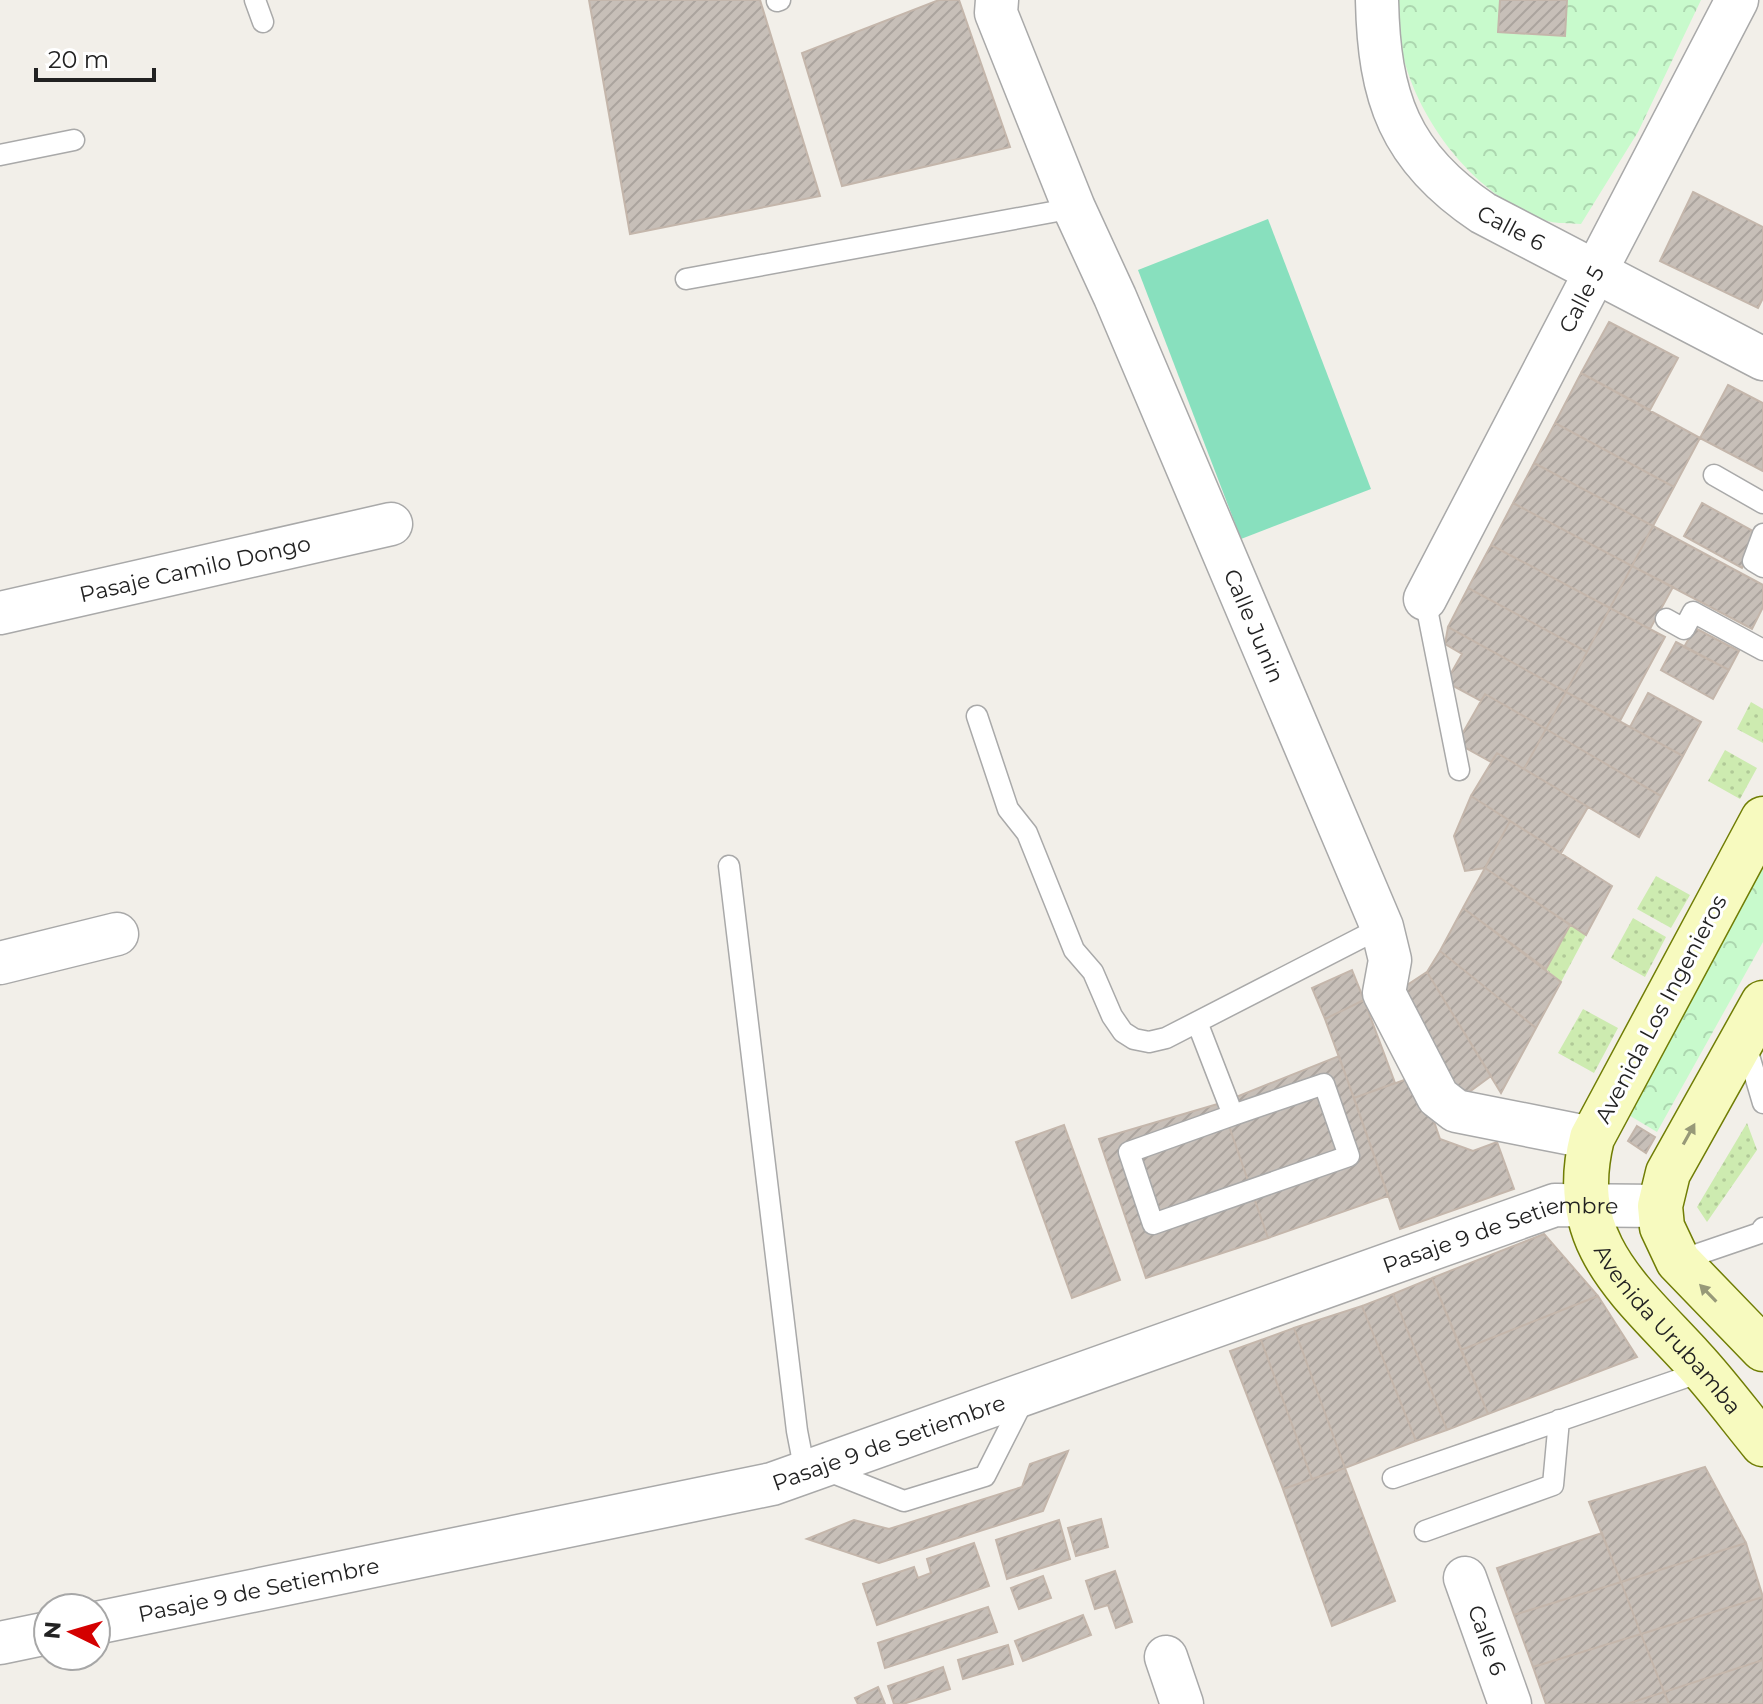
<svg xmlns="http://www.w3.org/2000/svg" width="1763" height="1704" font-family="Montserrat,sans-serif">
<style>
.park{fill:url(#park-crowns)}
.garden{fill:url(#garden-dots)}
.pitch{fill:#88e0be}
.building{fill:url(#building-hatch);stroke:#c4b6ab;stroke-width:2}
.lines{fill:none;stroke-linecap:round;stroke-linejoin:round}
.lane-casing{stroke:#a9a9a9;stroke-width:23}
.street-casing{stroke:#a9a9a9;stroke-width:45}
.secondary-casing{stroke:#707d05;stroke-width:47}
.lane{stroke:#fff;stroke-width:20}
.street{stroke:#fff;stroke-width:42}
.secondary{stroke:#f7fabf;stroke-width:44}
.oneway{fill:#979978}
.labels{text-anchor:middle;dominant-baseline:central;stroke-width:6;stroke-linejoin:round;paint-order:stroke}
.street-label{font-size:22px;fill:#222;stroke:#fff}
</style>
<defs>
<pattern id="park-crowns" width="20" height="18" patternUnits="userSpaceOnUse" patternTransform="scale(2)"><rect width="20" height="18" fill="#c8facc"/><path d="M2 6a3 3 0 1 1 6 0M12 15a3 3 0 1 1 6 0" fill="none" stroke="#acd6af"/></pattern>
<pattern id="garden-dots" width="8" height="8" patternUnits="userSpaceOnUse" patternTransform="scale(2)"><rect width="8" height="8" fill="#cdebb0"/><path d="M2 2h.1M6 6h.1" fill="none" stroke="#b0c997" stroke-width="1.8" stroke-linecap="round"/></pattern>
<pattern id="building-hatch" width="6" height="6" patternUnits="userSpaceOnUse" patternTransform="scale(2)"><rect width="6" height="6" fill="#c7bfb8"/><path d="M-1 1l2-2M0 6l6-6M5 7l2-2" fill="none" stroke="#aba49e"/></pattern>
</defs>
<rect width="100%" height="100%" fill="#f2efe9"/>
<path class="park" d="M1397,0H1701L1638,132L1581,224C1569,223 1555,224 1544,220C1461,191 1392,88 1397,0Z
M1763,865V942L1657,1132L1627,1114Z"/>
<path class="garden" d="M1751,702L1763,709V743L1737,729Z
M1725,750L1757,768L1740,799L1708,781Z
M1656,876L1690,895L1671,928L1637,909Z
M1633,918L1666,937L1645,977L1611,958Z
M1570,925L1586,935L1561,982L1546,969Z
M1583,1009L1618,1028L1594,1073L1558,1053Z
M1747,1123L1757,1150L1707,1222L1697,1207Z"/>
<path class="pitch" d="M1268,219L1371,489L1241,539L1138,270Z"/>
<path class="building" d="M589,0H760L820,196L630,234Z
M939,0H959L1010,147L842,186L802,53Z
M1500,0H1567L1565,36L1498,32Z
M1693,192L1763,227V298L1758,308L1660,261Z
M1609,322L1678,358L1650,410L1581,373Z
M1581,373L1700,438L1674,487L1555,423Z
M1728,385L1763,403V471L1700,438Z
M1555,423L1674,487L1653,526L1534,463Z
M1534,463L1653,526L1632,566L1513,503Z
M1513,503L1632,566L1610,608L1491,545Z
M1702,503L1760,535L1742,568L1684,536Z
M1653,526L1763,585V607L1752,629L1632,566Z
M1491,545L1610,608L1587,652L1468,588Z
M1632,566L1673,587L1650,629L1610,608Z
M1468,588L1587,652L1566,692L1448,627Z
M1610,608L1665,637L1620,721L1566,692Z
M1448,627L1566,692L1546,729L1485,694L1481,701L1446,682L1462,654L1445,644Z
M1695,628L1739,651L1729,670L1684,647Z
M1676,642L1729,670L1713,699L1661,670Z
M1566,692L1683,756L1661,796L1546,729Z
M1648,693L1701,722L1683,756L1630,727Z
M1485,694L1546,729L1524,769L1497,753L1491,762L1457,743Z
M1546,729L1661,796L1639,837L1524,769Z
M1497,753L1588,807L1561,853L1471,796Z
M1471,796L1510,821L1485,868L1465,871L1454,836Z
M1510,821L1612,886L1586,935L1485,868Z
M1485,868L1570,925L1546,969L1463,908Z
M1463,908L1561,982L1536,1028L1440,951Z
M1440,951L1536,1028L1501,1093L1427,972Z
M1352,970L1364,1000L1325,1019L1312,988Z
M1427,972L1491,1076L1461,1098L1398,991Z
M1364,1000L1395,1083L1354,1098L1325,1019Z
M1339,1056L1388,1196L1268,1238L1221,1103Z
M1418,1075L1440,1139L1473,1151L1497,1142L1514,1189L1400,1229L1354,1098Z
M1221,1103L1268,1238L1146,1278L1099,1139Z
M1064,1125L1120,1280L1072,1298L1016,1142Z
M1637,1126L1655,1137L1646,1153L1628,1141Z
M1544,1234L1598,1296L1461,1350L1432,1278Z
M1432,1278L1488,1414L1447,1430L1393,1294Z
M1393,1294L1447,1430L1416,1441L1362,1306Z
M1598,1296L1637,1357L1488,1414L1461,1350Z
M1362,1306L1416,1441L1345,1468L1294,1328Z
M1294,1328L1345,1468L1312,1479L1261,1340Z
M1261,1340L1312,1479L1283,1489L1230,1351Z
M1068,1451L1043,1511L879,1563L807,1539L854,1520L889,1529L1022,1487L1030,1464Z
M1705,1467L1746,1543L1621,1582L1589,1502Z
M1345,1468L1395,1601L1332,1626L1283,1489Z
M1101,1519L1108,1547L1076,1556L1068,1528Z
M1059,1520L1070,1559L1007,1579L996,1540Z
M1602,1533L1621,1582L1514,1615L1497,1568Z
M974,1543L989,1586L877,1625L863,1584L914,1567L918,1578L931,1573L927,1559Z
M1746,1543L1763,1597L1641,1634L1621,1582Z
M1115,1571L1132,1622L1116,1628L1108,1605L1095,1609L1086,1581Z
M1043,1576L1051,1598L1019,1609L1011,1588Z
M1621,1582L1641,1634L1533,1667L1514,1615Z
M1763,1597V1660L1664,1692L1641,1634Z
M988,1607L997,1632L885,1668L878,1643Z
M1083,1615L1091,1635L1023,1661L1015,1641Z
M1641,1634L1664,1692L1627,1704H1546L1533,1667Z
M1008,1645L1013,1664L963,1679L958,1660Z
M1763,1660V1704H1669L1664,1692Z
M943,1667L950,1689L903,1704H894L888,1686Z
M878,1687L885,1704H858L855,1698Z
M1664,1692L1669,1704H1627Z"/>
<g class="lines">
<defs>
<path id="lane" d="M255,0L263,22
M777,1L780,0
M0,155L74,140
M686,279L1074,208
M1714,475L1763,503
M1763,534L1753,561L1763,567
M1425,599L1459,770
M1666,619L1684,629L1693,612L1763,650
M977,716L1008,809L1027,833L1074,950L1093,972L1112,1016L1123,1032L1134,1039L1149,1042L1166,1038L1382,927
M729,866L797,1431L805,1472
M1197,1022L1233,1115L1324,1084L1349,1156L1153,1224L1129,1152L1233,1115
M1745,1042L1763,1103
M1678,1261L1760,1233L1763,1228
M823,1469L904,1501L985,1476L1025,1397
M1393,1478L1704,1371
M1425,1531L1553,1485L1559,1420"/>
<g id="street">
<path id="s1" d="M997,0L996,13L1074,208L1115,297L1382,927L1390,960L1384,993L1438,1097L1456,1111L1592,1138"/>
<path id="s2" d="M1377,0C1379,97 1399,157 1483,213L1763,359"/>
<path id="s3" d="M1425,599L1737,0"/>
<path id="s4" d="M0,613L391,524"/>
<path d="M0,963L117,934"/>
<path id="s5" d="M1465,1578L1510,1704"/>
<path id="s6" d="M96,1623L772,1484L1555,1205L1660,1206"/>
<path d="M0,1643L48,1633"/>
<path d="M1166,1657L1182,1704"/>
</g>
<g id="secondary">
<path id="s7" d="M1763,819L1592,1138C1566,1242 1629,1289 1693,1359C1718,1386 1740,1416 1763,1444"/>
<path d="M1763,1003L1668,1173L1660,1206L1662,1227L1678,1261L1763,1349"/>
</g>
</defs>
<use href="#lane" class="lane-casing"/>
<use href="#street" class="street-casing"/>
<use href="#secondary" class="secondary-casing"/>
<use href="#lane" class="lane"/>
<use href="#street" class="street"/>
<use href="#secondary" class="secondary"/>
</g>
<defs><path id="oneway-solid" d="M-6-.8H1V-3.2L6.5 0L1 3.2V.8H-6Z" transform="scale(2)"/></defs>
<g class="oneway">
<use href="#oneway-solid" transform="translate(1689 1134) rotate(-61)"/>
<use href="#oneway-solid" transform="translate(1708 1293) rotate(-134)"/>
</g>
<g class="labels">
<g class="street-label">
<text stroke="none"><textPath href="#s2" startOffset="282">Calle 6</textPath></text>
<text stroke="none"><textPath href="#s3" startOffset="338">Calle 5</textPath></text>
<text stroke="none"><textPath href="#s4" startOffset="200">Pasaje Camilo Dongo</textPath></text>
<text stroke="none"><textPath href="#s1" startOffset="678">Calle Junin</textPath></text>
<text transform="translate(1661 1009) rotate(-62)">Avenida Los Ingenieros</text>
<text stroke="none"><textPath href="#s6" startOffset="1462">Pasaje 9 de Setiembre</textPath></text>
<text stroke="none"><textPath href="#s7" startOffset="580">Avenida Urubamba</textPath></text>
<text stroke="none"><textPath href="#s6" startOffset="814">Pasaje 9 de Setiembre</textPath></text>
<text stroke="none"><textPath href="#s6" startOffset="166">Pasaje 9 de Setiembre</textPath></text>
<text stroke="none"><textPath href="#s5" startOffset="66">Calle 6</textPath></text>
</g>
</g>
<g transform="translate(72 1632) rotate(275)"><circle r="38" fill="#ffffff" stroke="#a7a7a7" stroke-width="2"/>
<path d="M0-6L14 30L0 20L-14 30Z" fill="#d40000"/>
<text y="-12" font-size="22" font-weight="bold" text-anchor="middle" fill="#222222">N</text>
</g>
<path d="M36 68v12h118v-12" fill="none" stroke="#222222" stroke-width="4"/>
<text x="48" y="68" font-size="24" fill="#222222" stroke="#ffffff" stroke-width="6" paint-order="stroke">20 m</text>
</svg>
